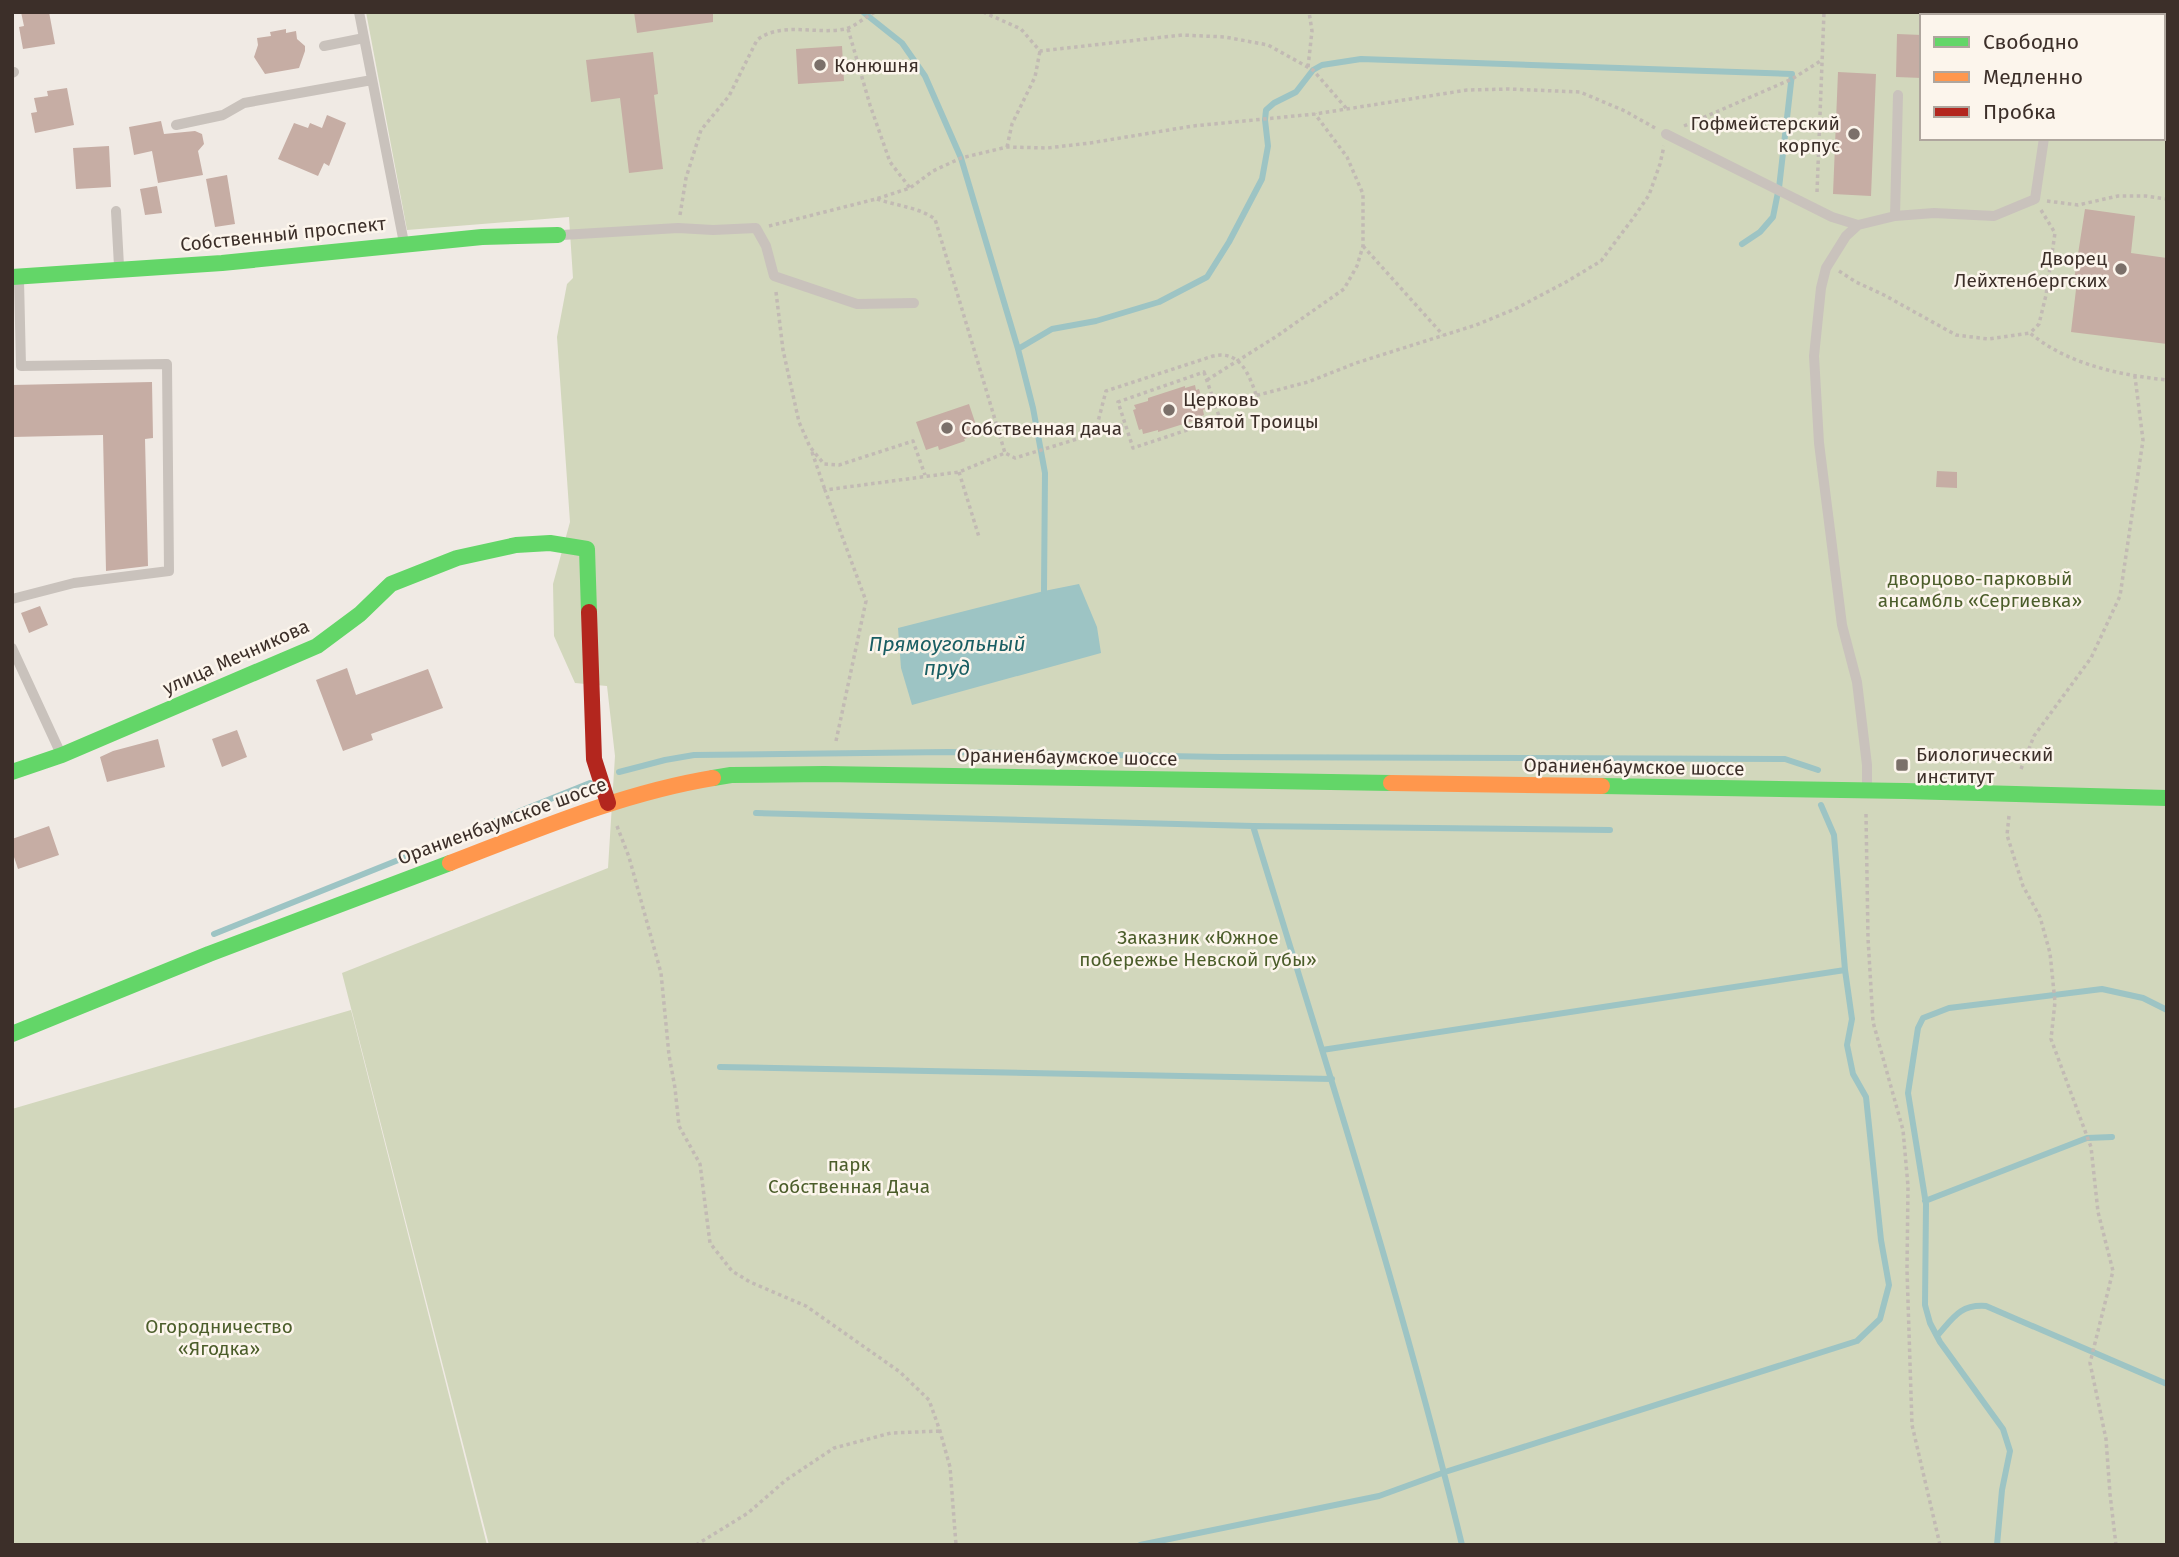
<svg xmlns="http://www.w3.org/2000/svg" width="2179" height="1557" font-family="'Fira Sans',sans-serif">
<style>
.green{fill:#d2d7bc;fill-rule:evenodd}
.water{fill:#9dc4c4}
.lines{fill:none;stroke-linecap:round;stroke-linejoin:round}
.stream{stroke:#9dc4c4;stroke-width:6}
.building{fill:#c6ada4}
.path{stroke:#c2bab4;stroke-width:3.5;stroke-dasharray:3.5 3.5;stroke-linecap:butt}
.lane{stroke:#c9c2bc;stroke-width:10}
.fast{stroke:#63d668;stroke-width:16}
.slow{stroke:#ff974d;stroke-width:16}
.jam{stroke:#b3261e;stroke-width:16}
.poi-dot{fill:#7b706a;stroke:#fcf5ec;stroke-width:2.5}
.labels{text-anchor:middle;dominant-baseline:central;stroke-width:5;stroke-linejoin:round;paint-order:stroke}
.poi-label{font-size:19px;fill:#3c2f29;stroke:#fcf5ec;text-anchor:start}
.street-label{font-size:19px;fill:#3c2f29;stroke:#fcf5ec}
.park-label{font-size:19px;fill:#4b5d2a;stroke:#fcf5ec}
.water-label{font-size:21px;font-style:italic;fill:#195e63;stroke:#fcf5ec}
</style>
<rect width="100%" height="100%" fill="#f0eae4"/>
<path class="green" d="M366,12H2167V1545H489L342,973L608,868L615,756L607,686L575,683L554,636L553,584L570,522L557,337L567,284L573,278L569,217L407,230ZM1922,16H2163V138H1922Z
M351,1010L487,1545H12V1109Z"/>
<path class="water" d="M1079,584L1097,627L1101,653L912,705L901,668L898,628L1044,591Z"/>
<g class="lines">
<path class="stream" d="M863,12L902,43L925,76L961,158L1018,349L1033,408L1045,473L1044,591
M1742,244L1760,232L1773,217L1778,192
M1018,349L1052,329L1096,321L1159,302L1207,277L1229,242L1262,179L1268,146L1265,120L1266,110L1274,103L1296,92L1313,70L1322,65L1361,59L1792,74L1779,188
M619,772L665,760L694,755L948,752L1221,757L1785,759L1818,770
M756,813L1253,826L1610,830
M1253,826C1326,1064 1403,1302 1462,1545
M214,934L590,783
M1322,1050L1845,970L1834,835L1821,805
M720,1067L1332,1079
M1925,1201L2087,1138L2112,1137
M1937,1336C1953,1318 1960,1304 1986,1306L2167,1384
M1140,1545L1379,1496L1445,1472L1857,1341L1880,1319L1889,1285L1881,1240L1866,1097L1853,1074L1847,1045L1852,1019L1845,970
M1997,1545L2002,1490L2010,1451L2003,1429L1940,1342L1930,1323L1925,1305L1926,1204L1908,1093L1918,1028L1923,1018L1949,1008L2102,989L2143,998L2167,1010"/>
</g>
<path class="building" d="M21,12H49L55,44L23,49L19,27L24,26Z
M634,12H713V22L637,33Z
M286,29V33L296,31L297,39L305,46V51L299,68L265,74L254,57L258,45L257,38L271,36L270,32Z
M1897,34L1922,35V78L1896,77Z
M842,46L844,81L798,84L796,49Z
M653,52L658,94L654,95L663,169L629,173L620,98L591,102L586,60Z
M1838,72L1876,74L1871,196L1833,194Z
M67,88L74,125L35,133L31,113L37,112L34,98L48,96L47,91Z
M327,115L346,123L329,166L324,163L318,176L278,159L294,123L308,128L310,123L322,128Z
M161,121L164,134L195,131L202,134L204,144L198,151L203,175L158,183L152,151L134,155L129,127Z
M109,146L111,187L76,189L73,148Z
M227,175L235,224L215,227L206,179Z
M157,186L162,213L145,215L140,189Z
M2085,209L2135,216L2131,253L2167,258V344L2071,332L2077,281L2074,280Z
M152,382L153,438L145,439L148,566L106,571L103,435L12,437V385Z
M1195,385L1196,390L1199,389L1205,409L1203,410L1204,415L1195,418L1196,420L1158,432V430L1143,434L1142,429L1139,430L1133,410L1136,409L1134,405L1148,401V398L1185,386V388Z
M969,404L979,434L964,439L965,441L939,450L938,446L926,450L916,422Z
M1937,471L1957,472V488L1936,487Z
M40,606L48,625L29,633L21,613Z
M347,668L356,695L428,669L443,708L371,734L373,740L343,751L316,680Z
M237,730L247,757L222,767L212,739Z
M158,739L165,767L107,782L100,757L113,751Z
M49,826L59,855L18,869L12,851V839Z"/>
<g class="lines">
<path class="path" d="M983,12L1021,29L1040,51L1182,35L1225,37L1268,45L1313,70L1346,108
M848,29L870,105L890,162L910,188
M1308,67L1312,31L1309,12
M1684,126L1792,79L1822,60
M1007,147L1012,124L1035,77L1040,51
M1817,192L1824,12
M877,199C897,206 918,207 935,219L1005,453
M2047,201L2078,205L2118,196H2146L2167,199
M2041,210L2055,233L2046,295L2039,324L2030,333C2067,364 2119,375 2167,380
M680,215L686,178L701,130L729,96L757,40C781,21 817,35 845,29C856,26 865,17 875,12
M769,226L876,199L910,188L933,171L961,158L1007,147L1047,148L1090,143L1193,126L1315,114L1467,90L1508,89L1580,92L1625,111L1655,128
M1363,246L1443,335
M1839,271L1856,282L1884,295L1956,335L1988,339L2030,333
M776,292L783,350L799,422L810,447L824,464L839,465L913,441L925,475
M1204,372L1220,419L1133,448L1118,402Z
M1207,380L1277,336L1344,289L1357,266L1363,246V194L1347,157L1315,114
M1216,406L1308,382L1356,363L1476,325L1515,309L1566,282L1601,261L1634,217L1649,195L1660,164L1664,146
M1095,433L1106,391L1213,356C1241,350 1249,375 1257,397
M812,452L825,490
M959,472L979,537
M836,741L866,601L825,490L959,472L1005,453L1015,458L1126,424
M2021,769L2034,736L2091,658L2120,596L2143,440L2135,377
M1866,814L1868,938L1873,1022L1903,1130L1908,1186L1907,1270L1912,1425L1940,1545
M2009,816L2007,835L2023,886L2040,917L2050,953L2055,1002L2051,1039L2091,1147L2098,1212L2113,1271L2090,1363L2106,1439L2110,1494L2116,1545
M617,826L629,857L661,973L669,1055L675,1088L679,1126L700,1164L710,1243L732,1271L750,1282L806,1306L900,1372L929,1400L940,1431L950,1467L956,1545
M696,1545L748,1513L786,1480L834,1448L891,1433L940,1431"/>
<path class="lane" d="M359,12L404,243
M2056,16V12
M324,46L364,38
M12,73L14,72
M176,125L223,115L244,103L372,80
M1666,134L1832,217L1858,225
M116,211L119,266
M1895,216L1898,95
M562,235L678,228L713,230L756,228L766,246L774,276L857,304L914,303
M12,599L74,583L169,571L167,364L21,366L19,280
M12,648L60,752
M1867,788V765L1857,682L1842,625L1819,443L1814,356L1821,288L1826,268L1846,236L1858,225L1895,216L1934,213L1994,216L2035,199L2044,138"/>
<path class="fast" d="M12,277L222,263L482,237L558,235
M12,772L62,755L317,646L360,614L391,584L457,558L516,545L550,543L587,549L589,612
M713,778L731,775L824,774L1391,783
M1602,786L1905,791L2167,798
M12,1034L209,954L450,863"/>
<path class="slow" d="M1391,783L1602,786
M450,863C536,830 622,793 713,778"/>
<path class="jam" d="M589,612L594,759L608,803"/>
</g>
<g class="poi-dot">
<circle cx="820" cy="65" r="7"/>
<circle cx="1854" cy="134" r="7"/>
<circle cx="2121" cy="269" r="7"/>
<circle cx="1169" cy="410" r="7"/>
<circle cx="947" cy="428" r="7"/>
<rect x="1895" y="758" width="14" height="14" rx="3.5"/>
</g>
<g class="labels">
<g class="poi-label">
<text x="834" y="65">Конюшня</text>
<text x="1840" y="123" text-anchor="end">Гофмейстерский<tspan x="1840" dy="22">корпус</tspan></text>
<text x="2107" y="258" text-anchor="end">Дворец<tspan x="2107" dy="22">Лейхтенбергских</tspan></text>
<text x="1183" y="399">Церковь<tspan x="1183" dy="22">Святой Троицы</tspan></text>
<text x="961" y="428">Собственная дача</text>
<text x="1916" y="754">Биологический<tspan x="1916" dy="22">институт</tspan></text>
</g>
<g class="street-label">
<text transform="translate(283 234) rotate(-6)">Собственный проспект</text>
<text transform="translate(236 657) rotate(-24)">улица Мечникова</text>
<text transform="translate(1067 757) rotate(1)">Ораниенбаумское шоссе</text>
<text transform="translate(1634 767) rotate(1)">Ораниенбаумское шоссе</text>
<text transform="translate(502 821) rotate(-20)">Ораниенбаумское шоссе</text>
</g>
<g class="park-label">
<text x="1980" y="578">дворцово-парковый<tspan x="1980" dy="22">ансамбль «Сергиевка»</tspan></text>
<text x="1198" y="937">Заказник «Южное<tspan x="1198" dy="22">побережье Невской губы»</tspan></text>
<text x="849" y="1164">парк<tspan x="849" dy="22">Собственная Дача</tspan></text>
<text x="219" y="1326">Огородничество<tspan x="219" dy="22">«Ягодка»</tspan></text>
</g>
<g class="water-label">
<text x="947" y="644">Прямоугольный<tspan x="947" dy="24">пруд</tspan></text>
</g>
</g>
<rect width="2179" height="1557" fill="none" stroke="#3c2f29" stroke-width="28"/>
<rect x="1920" y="14" width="245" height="126" fill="#fcf5ec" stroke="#afa69e" stroke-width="2"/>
<rect x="1934" y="37" width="35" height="10" fill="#63d668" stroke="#afa69e" stroke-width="2"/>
<text x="1983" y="49" font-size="21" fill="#3c2f29">Свободно</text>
<rect x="1934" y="72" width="35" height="10" fill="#ff974d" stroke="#afa69e" stroke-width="2"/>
<text x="1983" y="84" font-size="21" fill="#3c2f29">Медленно</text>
<rect x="1934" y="107" width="35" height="10" fill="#b3261e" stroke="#afa69e" stroke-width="2"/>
<text x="1983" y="119" font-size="21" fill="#3c2f29">Пробка</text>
</svg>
